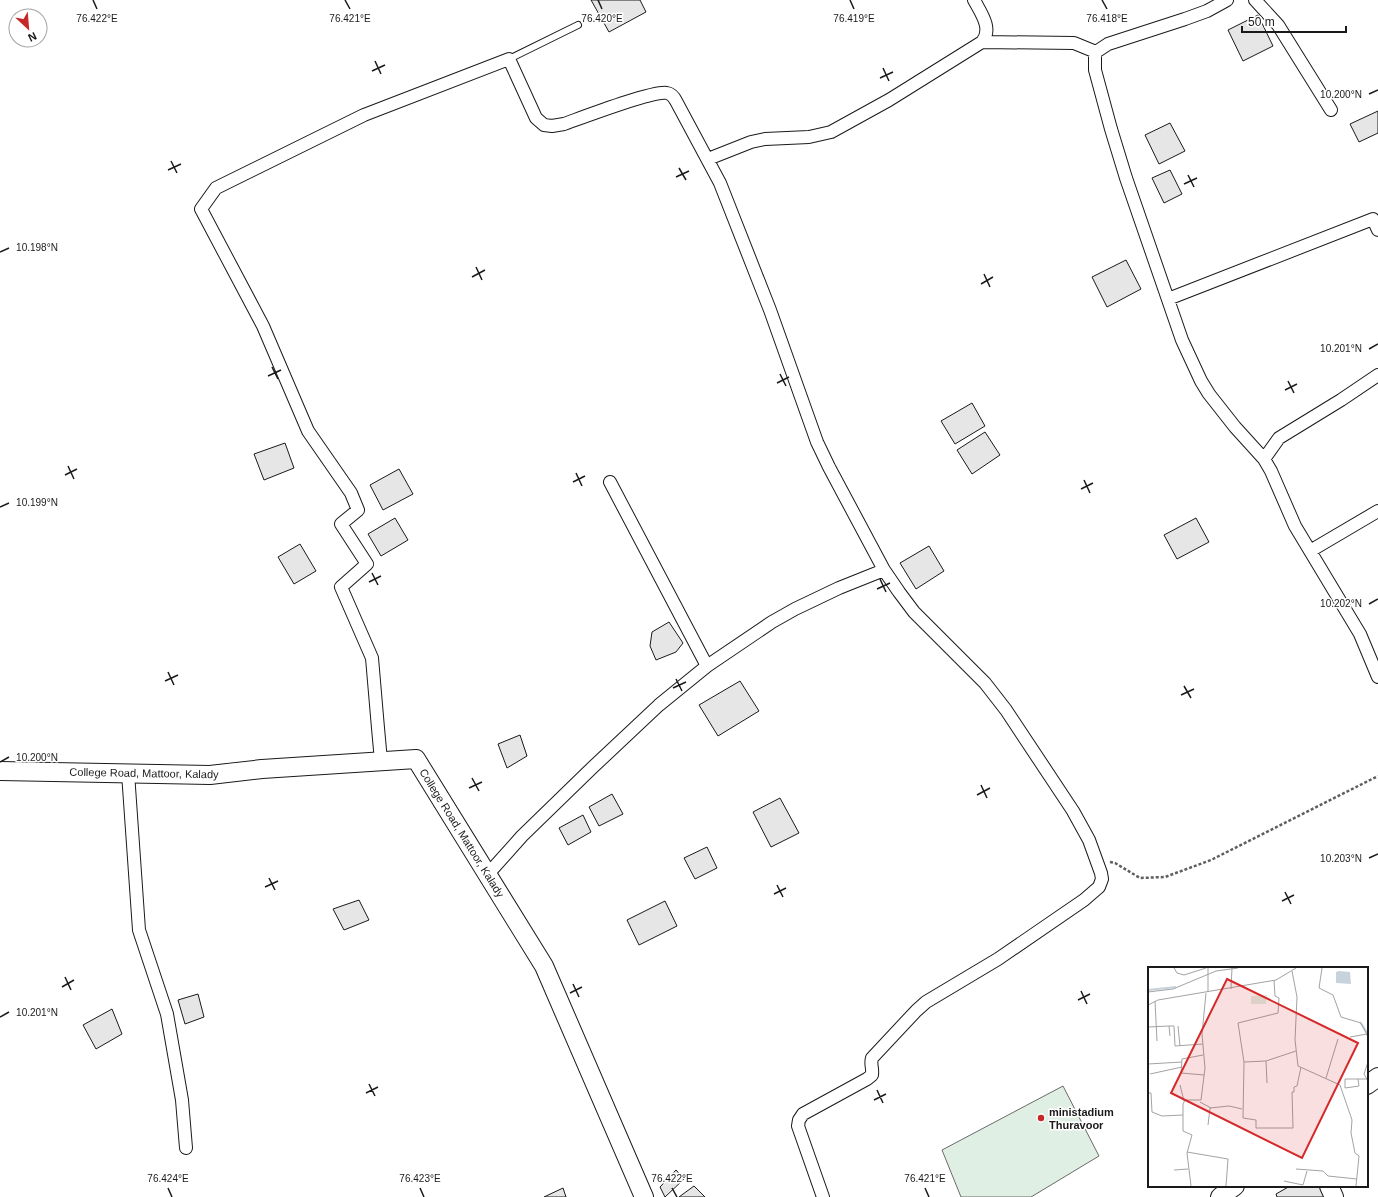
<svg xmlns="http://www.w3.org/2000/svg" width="1378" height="1197" font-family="Arial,sans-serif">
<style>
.green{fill:#e0efe3;stroke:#6a6a6a}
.building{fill:#e6e6e6;stroke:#1a1a1a}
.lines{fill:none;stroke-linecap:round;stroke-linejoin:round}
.lane-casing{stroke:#1a1a1a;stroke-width:8}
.street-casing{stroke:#1a1a1a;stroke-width:14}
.secondary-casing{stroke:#1a1a1a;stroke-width:20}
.path{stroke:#5f5f5f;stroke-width:2.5;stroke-dasharray:3 2;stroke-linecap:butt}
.lane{stroke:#fff;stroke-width:6}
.street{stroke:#fff;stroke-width:12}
.secondary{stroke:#fff;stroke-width:18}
.ticks{fill:none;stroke:#1a1a1a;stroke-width:1.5}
.poi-dot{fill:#c62828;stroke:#fff;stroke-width:1.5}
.labels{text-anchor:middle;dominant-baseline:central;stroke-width:3;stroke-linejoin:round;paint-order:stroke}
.street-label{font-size:11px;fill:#1a1a1a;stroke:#fff}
.poi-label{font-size:11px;font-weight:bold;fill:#1a1a1a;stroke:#fff;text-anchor:start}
.inset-river{fill:none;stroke:#c6d2dc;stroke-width:2}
.inset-road{fill:none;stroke:#a3a3a3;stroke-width:1}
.view{fill:#d62828;fill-opacity:0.15;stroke:#d62828;stroke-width:2}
.inset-edge{fill:none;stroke:#1a1a1a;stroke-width:2}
.ticks-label{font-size:10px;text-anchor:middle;fill:#1a1a1a;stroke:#fff;stroke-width:3;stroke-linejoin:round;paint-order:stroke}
</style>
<rect width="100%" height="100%" fill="#fff"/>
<path class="green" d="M1063,1086L1099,1156L1031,1197H961L942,1150Z"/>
<path class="building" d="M591,0H640L646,12L609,32Z
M1258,15L1273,46L1243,61L1228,30Z
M1378,111V133L1359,142L1350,124Z
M1170,123L1185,151L1159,164L1145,135Z
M1170,170L1182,194L1164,203L1152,178Z
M1126,260L1141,289L1107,307L1092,277Z
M972,403L985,426L955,444L941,421Z
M985,432L1000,455L972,474L957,450Z
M285,443L294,468L264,480L254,454Z
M399,469L413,494L383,510L370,485Z
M395,518L408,540L381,556L368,534Z
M1196,518L1209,542L1177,559L1164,535Z
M300,544L316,571L294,584L278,557Z
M929,546L944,571L916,589L900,563Z
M669,622L683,643L676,652L656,660L650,646L652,632Z
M740,681L759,711L718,736L699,705Z
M520,735L527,756L507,768L498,744Z
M612,794L623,814L599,826L589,807Z
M780,798L799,833L771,847L753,812Z
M583,815L591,832L568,845L559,828Z
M707,847L717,868L695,879L684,858Z
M359,900L369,920L344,930L333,909Z
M665,901L677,926L639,945L627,920Z
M198,994L204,1017L185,1024L178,1000Z
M112,1009L122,1034L96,1049L83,1025Z
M676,1170L684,1179L665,1197L660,1187Z
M694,1186L705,1197H679Z
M1290,1186H1322L1324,1197H1277L1276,1194Z
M563,1188L566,1197H544Z"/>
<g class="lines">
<defs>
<path id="lane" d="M509,59L578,25"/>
<path id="street" d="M1227,0L1207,11L1185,19L1108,44L1096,52L1095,55V70L1111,129L1126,178L1182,340L1201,381L1209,394L1235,427L1264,459L1271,471L1295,526L1360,634L1378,677
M1255,0L1278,25L1331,110
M982,42L1074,43L1096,52
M708,159L751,142L765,139L809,137L831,132L889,100L982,42C993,29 981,13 974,0
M1168,299L1373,219L1378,230
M1264,459L1279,438L1341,400L1378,375
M610,482L707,666
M1310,551L1378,511
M381,761L378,728L372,658L341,587L367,564L341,524L358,510L351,493L308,431L263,326L201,209L216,188L364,115L509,59L536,118L544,125L552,126L564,124C581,118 654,90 667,93C672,94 674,97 676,101L720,183L770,310L817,442L829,467L884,570L899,592L914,612L985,683L1006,710L1073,811L1089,840L1101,873L1102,879L1099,887L1084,900L998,959L926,1002L916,1011L872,1058C870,1064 873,1068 872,1075L867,1079L803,1114L799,1120L798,1126L823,1197
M128,773L139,930L167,1014L182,1100L186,1148
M488,874L522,836L593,767L659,705L707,666L772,622L795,609L839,588L884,570"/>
<path id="secondary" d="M0,771L210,775L262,769L416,759L544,966L644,1197
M1367,1085L1378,1077
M1329,1186L1334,1197
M1220,1197L1235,1186"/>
</defs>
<use href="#lane" class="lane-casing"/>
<use href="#street" class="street-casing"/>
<use href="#secondary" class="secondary-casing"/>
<path class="path" d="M1110,862L1115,863L1140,878L1165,877L1211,860L1378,776"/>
<use href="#lane" class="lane"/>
<use href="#street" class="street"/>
<use href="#secondary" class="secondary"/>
</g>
<path class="ticks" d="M93,0L97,9M345,0L350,9M598,0L602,9M850,0L854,9M1102,0L1107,9M375,61L381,74M883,68L889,81M372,71L385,65M880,78L893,72M1369,94L1378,90M171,161L177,173M679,168L686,180M168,170L181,164M1188,175L1194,187M676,177L689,171M1184,184L1197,178M0,252L9,248M476,267L482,280M984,274L990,287M472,277L485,270M981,284L993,277M1369,349L1378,344M272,367L278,379M780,374L786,386M268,376L281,370M1288,381L1294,393M777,383L789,377M1285,390L1297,384M68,466L74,479M576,473L582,486M65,475L77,469M1084,480L1090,493M573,482L585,476M1081,489L1093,483M0,507L9,503M372,573L378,585M880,579L886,592M369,582L381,576M877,589L890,583M1369,604L1378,599M168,672L174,685M676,679L682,691M165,681L178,675M1184,686L1191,698M673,688L686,682M1181,695L1194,689M0,762L9,757M472,778L479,791M981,785L987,798M469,788L482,782M977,795L990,788M1369,858L1378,854M269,878L275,890M777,885L783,897M265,887L278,881M1285,892L1291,904M774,894L786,888M1282,901L1294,895M65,977L71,990M573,984L579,997M62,987L74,980M1081,991L1087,1004M570,993L582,987M1078,1000L1090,994M0,1017L9,1012M369,1084L375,1096M877,1090L883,1103M366,1093L378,1087M874,1100L886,1094M168,1188L172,1197M420,1188L424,1197M672,1188L677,1197M925,1188L929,1197"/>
<circle class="poi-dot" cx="1041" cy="1118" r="4"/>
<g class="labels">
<g class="street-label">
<text transform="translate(144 773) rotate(1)">College Road, Mattoor, Kalady</text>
<text transform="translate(462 833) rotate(58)">College Road, Mattoor, Kalady</text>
</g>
<g class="poi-label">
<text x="1049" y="1112">ministadium<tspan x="1049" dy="13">Thuravoor</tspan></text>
</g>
</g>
<g transform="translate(1148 967)">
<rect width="220" height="220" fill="#fff"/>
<path d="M119,28L118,37H103V29Z" fill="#e0efe3"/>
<path d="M191,4L202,5L203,17L188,16V5Z" fill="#c6d2dc"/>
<path class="inset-river" d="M0,23L28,20M212,55L220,67"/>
<path class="inset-road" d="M26,1L29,6L36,8L58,1M60,1V25M174,1L171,21L185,28L193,50L213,56L220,70M144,4L149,30L147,73L150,99L192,118L204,153L203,166L207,186L211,189L208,219M126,13L127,29L131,31L130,46L90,56L96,95L95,151L108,153V161H145L144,125H146V120L149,119L153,100M83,22L84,1M0,25L25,22L68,4L90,1M7,34L9,74M0,38L10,33L128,13L148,1M21,59H26L27,79L55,77M30,59L32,79M0,60L21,59L22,69M202,70L219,67M55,88L34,92L33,106L56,108M118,94L119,116M96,95L118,94L148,84M220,95L216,107L220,114M0,97L34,95M2,107L34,100M178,111L190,72M32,118L36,134M197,121V112H219M197,121L211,119L210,112M0,126H3L4,145L14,149L35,148M52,135L63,141M60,158L62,141L81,139L94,142M39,185L80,192L78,219M148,202L175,204L180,209L209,212M26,203L40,202M136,214L155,218L159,204M43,219L39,186L44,168L35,164V137L37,133H53L57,101L54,67L58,26"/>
<path class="view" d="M79,12L210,76L154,191L23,126Z"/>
<rect width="220" height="220" class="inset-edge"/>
</g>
<g class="ticks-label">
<text x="97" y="22">76.422°E</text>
<text x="350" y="22">76.421°E</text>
<text x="602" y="22">76.420°E</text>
<text x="854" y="22">76.419°E</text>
<text x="1107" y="22">76.418°E</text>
<text x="1341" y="98">10.200°N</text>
<text x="37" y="251">10.198°N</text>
<text x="1341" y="352">10.201°N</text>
<text x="37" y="506">10.199°N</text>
<text x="1341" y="607">10.202°N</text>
<text x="37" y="761">10.200°N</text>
<text x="1341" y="862">10.203°N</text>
<text x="37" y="1016">10.201°N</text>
<text x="168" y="1182">76.424°E</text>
<text x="420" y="1182">76.423°E</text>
<text x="672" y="1182">76.422°E</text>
<text x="925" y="1182">76.421°E</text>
</g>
<g transform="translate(28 28) rotate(154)"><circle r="19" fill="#ffffff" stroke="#a3a3a3"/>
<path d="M0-3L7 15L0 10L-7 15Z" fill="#c62828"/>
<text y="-6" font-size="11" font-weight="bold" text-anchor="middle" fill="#1a1a1a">N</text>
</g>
<path d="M1242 26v6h104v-6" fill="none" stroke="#1a1a1a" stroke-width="2"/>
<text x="1248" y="26" font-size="12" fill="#1a1a1a" stroke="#ffffff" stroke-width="3" paint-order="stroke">50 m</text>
</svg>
